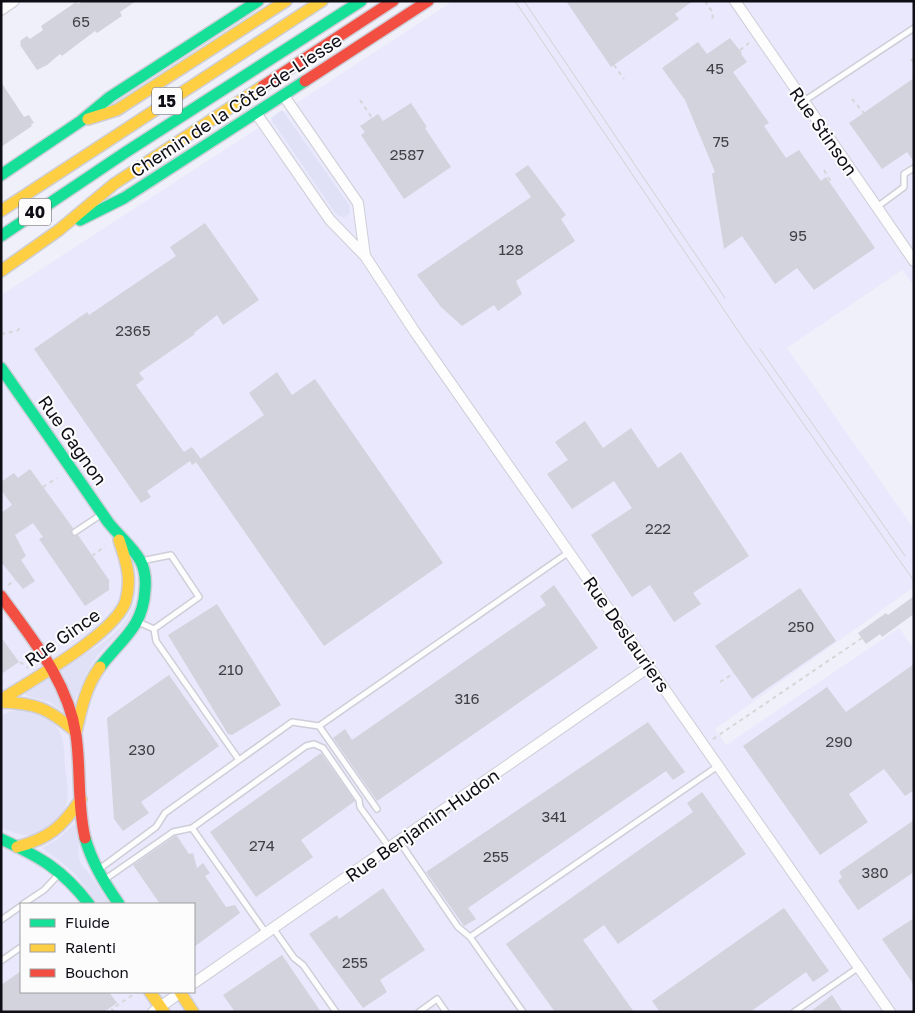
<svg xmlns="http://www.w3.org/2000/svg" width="915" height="1013" font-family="'Golos Text',sans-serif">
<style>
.built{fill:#e9e8fc;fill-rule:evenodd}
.green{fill:#e0e0f7}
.building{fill:#d3d3dd}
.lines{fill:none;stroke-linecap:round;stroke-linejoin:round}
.lane-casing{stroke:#ceced8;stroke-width:8}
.street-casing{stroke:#ceced8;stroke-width:12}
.fast-casing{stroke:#ceced8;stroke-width:14}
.slow-casing{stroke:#ceced8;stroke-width:14}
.jam-casing{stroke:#ceced8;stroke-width:14}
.path{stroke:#d6d6d9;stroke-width:2;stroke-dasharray:4 4;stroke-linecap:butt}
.lane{stroke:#fdfdfe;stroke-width:5}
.street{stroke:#fdfdfe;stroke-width:10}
.fast{stroke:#16e098;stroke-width:11}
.slow{stroke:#ffcf43;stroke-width:11}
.jam{stroke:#f24e42;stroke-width:11}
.tram{stroke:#d2d2d5;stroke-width:1}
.labels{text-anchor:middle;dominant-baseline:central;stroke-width:4;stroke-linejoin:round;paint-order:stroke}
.number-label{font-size:15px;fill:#403f48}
.shield{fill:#fcfcfc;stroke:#56555c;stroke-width:1}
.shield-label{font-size:16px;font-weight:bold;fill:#0f0e17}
.street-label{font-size:18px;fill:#0f0e17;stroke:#fcfcfc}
</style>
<rect width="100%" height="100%" fill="#f0f0fa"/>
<path class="built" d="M453,1H914V286L902,270L787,348L914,529V587L715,729L726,745L899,628L914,649V1012H1V296L3,294ZM21,904H194V992H21Z"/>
<path class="green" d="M282,110L349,205L350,213C345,219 342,218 336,214L273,122L271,118Z
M133,606H134C127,630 109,640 95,659C86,672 82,687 74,701L60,669C86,653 123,637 133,606Z
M49,676L63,706L64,713L50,702L27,696L25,693Z
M25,709C37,712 48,715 55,725C65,737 64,751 65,766C66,777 69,789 67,800C64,819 46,835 27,835C17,835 9,831 1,827V716L11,711Z
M74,824C82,835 76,850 80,862C82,867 87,870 90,875C97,884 103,895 110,904H98L75,874L60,861L42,848L58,839Z"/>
<path class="building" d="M83,1H136L120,12L122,16L97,33L95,31L62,56L60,54L47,65L37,70L20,45L21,44L20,41L27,36L30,39L43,30L41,26L76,2L78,4Z
M566,1H693L675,14L679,19L611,67Z
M730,38L742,53L741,54L747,62L733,72L769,123L764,126L786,158L799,150L821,181L826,177L875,248L814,290L797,268L775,284L742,236L724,249L712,174L715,172L685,100L662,68L698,42L707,54Z
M914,78V162L907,152L882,169L849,123Z
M1,82L24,117L29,115L34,123L31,124L32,126L1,147Z
M411,103L427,127L425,128L451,167L404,199L361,135L365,132L360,126L378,114L383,121Z
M528,165L566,215L561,219L575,241L516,281L522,294L498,311L494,305L462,326L441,307L417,275L531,197L515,174Z
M205,223L259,300L223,325L217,315L194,333L195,334L139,373L144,379L136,385L184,452L192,447L201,459L192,465L190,461L147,491L151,497L141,503L34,349L87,312L89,315L176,256L170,247Z
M277,372L292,395L315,379L443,563L324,646L196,462L264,415L249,393Z
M585,421L603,448L631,428L658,468L681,452L749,556L693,593L701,604L674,622L650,585L632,597L591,535L632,508L614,481L572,509L547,474L568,460L555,442Z
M30,469L73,528L71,532L72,535H78L109,580V590L85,606L39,539L43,537L33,523L15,535L26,556L21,560L35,581L23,589L1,562V513L12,505L1,490V482L14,473L18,478Z
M554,585L598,648L377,801L333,738L345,729L352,740L546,605L540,596Z
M800,588L836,641L752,699L715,646Z
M914,596V614L882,637L880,634L866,644L858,633L886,613L888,615Z
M217,604L281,705L232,735L228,734L168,635Z
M1,637L19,662L1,674Z
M914,664V790L905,796L884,769L849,794L868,822L820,855L743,746L827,687L846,712Z
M169,675L219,746L141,802L149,813L123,831L114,819L107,718Z
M648,722L685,772L673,780L666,771L468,908L476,919L464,926L426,872Z
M321,753L355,801L301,840L313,857L256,897L210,832Z
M702,792L746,854L618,944L604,925L583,940L634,1012H555L506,944L693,812L687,803Z
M914,820V872L858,910L838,881L842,877L839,872Z
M175,836H177L189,854L193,853L197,868L203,863L210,873L205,876L226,907L235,905L240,913L194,947V904H160L133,865Z
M383,888L425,950L380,980L387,992L363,1008L309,934L337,915L339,919Z
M784,908L829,971L813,982L806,972L750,1012H660L652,1001Z
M914,918V985L882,939Z
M282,955L321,1012H235L223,995Z
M21,971V992H109L117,1003L104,1012H1V985Z
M832,995L843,1012H810Z"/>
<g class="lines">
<defs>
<path id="lane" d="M804,101L914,28
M877,207L904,187V174L914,168
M75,532L102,514
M141,561L171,555L199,597L154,629
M138,622L154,629L156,641L239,760
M377,809L319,726L569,552
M399,841L458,927L470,937L523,1012
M98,870L156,827L165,813L292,722L319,726
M104,880L173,832L192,828
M23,904L44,890L61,872
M1,920L21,906
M273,928L294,958L303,965L336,1012
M266,933L192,828L306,746L314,744L323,748L359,800L360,807L389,847
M470,937L718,766
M1,961L21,947
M419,1012L437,999L446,1012
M794,1012L859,967"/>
<path id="street" d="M735,1L914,261
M1,10L14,1
M284,96L358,203L365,256
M256,113L330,220L365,256L415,332L890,1012
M194,983L649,667
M153,1012L181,992"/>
<path id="fast" d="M1,175L81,121L110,97L258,1
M80,220L124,198L305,81
M1,236L126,152L361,1
M1,368C37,419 73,471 108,522C118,535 132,546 140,560C145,569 146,580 145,590C143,628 121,639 100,667
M85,838C92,863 104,883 119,904
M1,839C40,857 62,869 89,904"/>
<path id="slow" d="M88,119L117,110L286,1
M1,211L322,1
M1,271L59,230L114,184L263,86
M1,700C30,681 118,632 126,600C132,578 126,561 119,540
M1,702C37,703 49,709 76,732
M76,732C81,709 86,686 100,667
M17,847C50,838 62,827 81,799
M150,992L164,1012
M180,992L193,1012"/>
<path id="jam" d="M305,81L428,1
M263,86L393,1
M1,596C32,639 68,681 76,735C81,769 77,804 85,838"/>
</defs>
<use href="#lane" class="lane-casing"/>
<use href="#street" class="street-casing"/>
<use href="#fast" class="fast-casing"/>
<use href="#slow" class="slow-casing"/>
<use href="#jam" class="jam-casing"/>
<path class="path" d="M705,1L713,13L712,22
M740,50L749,43
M911,59L914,63
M614,65L624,79
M852,99L864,113
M360,100L372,118
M824,170L830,180H829
M1,334L17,331L21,327
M1,427L2,430
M43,487L57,478
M92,556L105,546
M8,585L15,580
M20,662L28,668
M720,682L734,673
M713,739L862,638
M114,1012L112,1009L137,992"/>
<use href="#lane" class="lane"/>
<use href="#street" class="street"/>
<use href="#fast" class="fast"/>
<use href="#slow" class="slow"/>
<use href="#jam" class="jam"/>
<path class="tram" d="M515,1L745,341L914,581
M524,1L725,298
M760,349L905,556"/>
</g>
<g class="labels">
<g class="number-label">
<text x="81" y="21">65</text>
<text x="715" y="68">45</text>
<text x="721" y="141">75</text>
<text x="407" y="154">2587</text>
<text x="798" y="235">95</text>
<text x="511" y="249">128</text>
<text x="133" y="330">2365</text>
<text x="658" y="528">222</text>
<text x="801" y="626">250</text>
<text x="231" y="669">210</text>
<text x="467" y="698">316</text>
<text x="839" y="741">290</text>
<text x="142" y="749">230</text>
<text x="554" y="816">341</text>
<text x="262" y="845">274</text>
<text x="496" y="856">255</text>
<text x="875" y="872">380</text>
<text x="355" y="962">255</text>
</g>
<g class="shield">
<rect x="152" y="87.5" width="30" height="27" rx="4"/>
<rect x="19" y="198.5" width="32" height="27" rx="4"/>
</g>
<g class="shield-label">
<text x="167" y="101">15</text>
<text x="35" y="212">40</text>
</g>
<g class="street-label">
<text transform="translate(236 105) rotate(-33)">Chemin de la Côte-de-Liesse</text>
<text transform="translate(824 131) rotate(55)">Rue Stinson</text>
<text transform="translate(73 440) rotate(55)">Rue Gagnon</text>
<text transform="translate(627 634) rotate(55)">Rue Deslauriers</text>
<text transform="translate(62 637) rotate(-35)">Rue Gince</text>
<text transform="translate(422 825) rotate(-35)">Rue Benjamin-Hudon</text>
</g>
</g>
<rect width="915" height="1013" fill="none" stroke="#0f0e17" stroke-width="5"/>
<rect x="20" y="903" width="175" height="90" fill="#fcfcfc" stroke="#9d9da0"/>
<rect x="30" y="919" width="25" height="8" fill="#16e098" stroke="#9d9da0"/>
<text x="65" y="928" font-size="15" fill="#0f0e17">Fluide</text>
<rect x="30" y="944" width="25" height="8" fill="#ffcf43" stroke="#9d9da0"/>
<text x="65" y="953" font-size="15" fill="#0f0e17">Ralenti</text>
<rect x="30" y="969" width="25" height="8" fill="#f24e42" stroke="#9d9da0"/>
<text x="65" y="978" font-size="15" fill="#0f0e17">Bouchon</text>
</svg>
